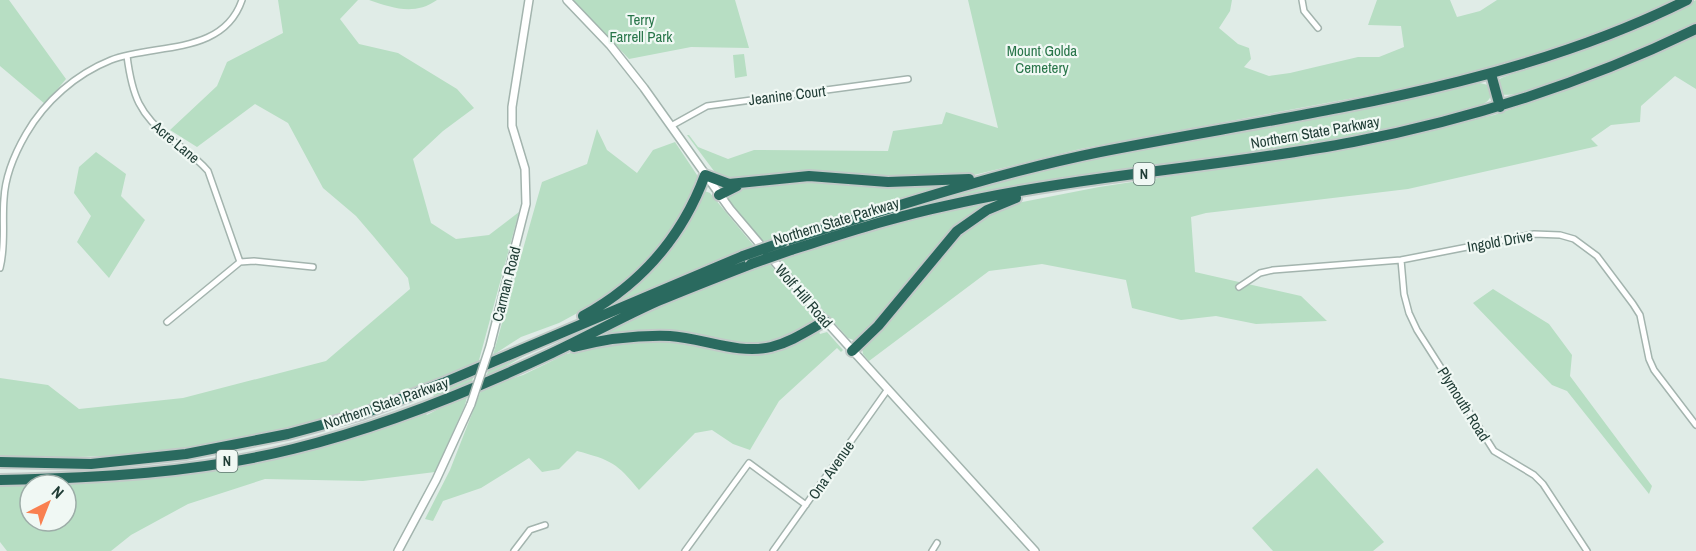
<svg xmlns="http://www.w3.org/2000/svg" width="1696" height="551" font-family="'Archivo Narrow',sans-serif">
<style>
.green{fill:#b7dec3;fill-rule:evenodd}
.lines{fill:none;stroke-linecap:round;stroke-linejoin:round}
.minor-casing{stroke:#a3b4ae;stroke-width:8}
.tertiary-casing{stroke:#a3b4ae;stroke-width:10}
.motorway-casing{stroke:#c1c9c7;stroke-width:14}
.minor{stroke:#fff;stroke-width:5}
.tertiary{stroke:#fff;stroke-width:7}
.motorway{stroke:#2a6a5f;stroke-width:10}
.tertiary-bridge-casing{stroke:#a3b4ae;stroke-width:10;stroke-linecap:butt}
.motorway-bridge-casing{stroke:#c1c9c7;stroke-width:14;stroke-linecap:butt}
.tertiary-bridge{stroke:#fff;stroke-width:7}
.motorway-bridge{stroke:#2a6a5f;stroke-width:10}
.labels{text-anchor:middle;dominant-baseline:central;stroke-width:4.5;stroke-linejoin:round;paint-order:stroke}
.shield{fill:#f0f8f4;stroke:#5e756f;stroke-width:1.5}
.shield-label{font-size:14px;font-weight:bold;fill:#203d36}
.park-label{font-size:15px;fill:#287549;stroke:#f0f8f4}
.street-label{font-size:15px;fill:#203d36;stroke:#f0f8f4}
</style>
<rect width="100%" height="100%" fill="#e0ece7"/>
<path class="green" d="M0,0H9L66,79L45,104L0,66Z
M278,0H358L340,19L359,44L398,53L457,89L474,108L443,131L413,159L431,223L456,239L489,235L519,212L478,364C380,403 278,438 173,451C115,457 58,458 0,458V378L48,385L79,409L183,398L326,361L410,289L408,278L374,237L356,216L323,188L288,123L255,104L197,147L170,130L217,86L227,62L283,33Z
M369,0H437C414,16 393,8 369,0Z
M573,0H735L749,48L691,47L629,59Z
M968,0H1232L1230,11L1219,28L1238,44L1249,48L1251,59L1244,67L1269,76L1290,73L1358,57H1379L1404,47L1401,26L1368,25L1377,0H1450L1457,17L1480,11L1497,0H1674L1623,23L1514,63L1402,89L1080,149L974,175L931,178L733,183L720,179L687,135H689L698,147L728,159L754,150L888,151L893,131L942,124L946,112L998,128Z
M1696,0V24C1667,37 1522,107 1499,93L1498,81L1501,78L1648,23Z
M1696,35V89L1675,76L1641,106L1640,122L1611,125L1591,139L1598,146L1408,189L1206,213L1191,217L1195,272L1301,296L1327,321L1256,324L1216,316L1181,320L1132,308L1126,280L1042,264L989,271L869,361L863,354L862,348L954,237L980,217L1007,205L1099,187L1323,153L1494,115L1575,87Z
M744,54L747,76L735,78L733,55Z
M1480,83L1488,85L1492,90C1492,109 1465,108 1452,117L1363,138L1156,165L950,198L873,219C1070,151 1277,128 1480,83Z
M597,129L607,150L637,173L653,150L675,142L697,175L698,182L664,245L618,291L559,323L521,337L493,355L542,182L587,164Z
M96,152L126,174L121,196L145,220L109,278L77,242L91,216L74,193L79,167Z
M803,179L942,183L943,186L829,222L826,220L761,243L727,198L730,192L756,185Z
M702,190L710,193L754,246L618,302L617,299L639,281Z
M999,199C943,233 908,299 856,341L848,338L778,260L888,224Z
M769,263L814,317L812,323L779,341L758,345L594,338L699,288L701,290Z
M1493,289L1549,324L1572,355L1570,376L1652,486L1649,494L1567,391L1552,385L1473,303Z
M819,331L820,334L827,332L843,350L841,352L837,348L779,401L750,450L733,444L712,430L695,433L639,490C617,463 611,460 577,451L559,469L542,472L529,458L481,488L443,501L433,521L425,519L450,470L482,388L523,375L566,354L613,343L666,340L749,353H767L789,347Z
M529,353L486,378L489,367Z
M475,372L471,384L434,396L432,393Z
M468,393L465,405L435,472L363,481L265,479L188,504L131,535L111,551H7L0,542V483H83L235,464L424,411L427,415ZM30,485H66V521H30Z
M1317,468L1384,542L1373,551H1273L1252,528Z"/>
<g class="lines">
<defs>
<path id="minor" d="M1302,0L1304,11L1318,28
M127,56C132,95 139,115 172,140C185,150 197,158 208,171L240,262
M671,126L707,106L908,79
M1401,260L1404,294L1409,313L1417,330L1494,451L1534,475L1543,484L1587,551
M0,268C6,245 2,222 4,199C5,177 15,153 26,134C45,101 76,74 111,60C155,43 223,56 242,0
M1239,287L1260,273L1273,270L1401,260L1534,234L1560,235L1574,239L1597,256L1633,304L1640,315L1649,359L1654,370L1696,425
M167,322L240,262L254,261L313,267
M514,551L530,530L545,525
M685,551L749,463L806,505
M773,551L888,389
M932,551L937,543"/>
<path id="tertiary" d="M567,0L610,45L644,88L730,209L814,308L1035,551
M490,346L526,204L525,169L512,126V107L529,0
M398,551L436,480L471,404"/>
<path id="motorway" d="M1491,74L1500,107
M719,195L737,186
M783,242C888,209 992,174 1100,152C1298,113 1505,91 1687,0
M791,250C842,234 893,217 945,206C1079,175 1218,168 1353,142C1472,119 1587,82 1696,29
M583,316C641,284 682,237 705,175L729,184L809,176L888,182L969,179
M574,347C605,339 638,335 670,336C703,338 738,355 771,347C791,342 807,331 825,321
M852,351L878,326L957,231L987,210L1016,198
M0,462L91,464L186,454L288,434L362,414L443,383L743,256
M0,480C98,478 197,473 293,449C382,427 469,392 552,353C588,336 622,317 658,301C689,288 720,276 751,264"/>
</defs>
<use href="#minor" class="minor-casing"/>
<use href="#tertiary" class="tertiary-casing"/>
<use href="#motorway" class="motorway-casing"/>
<use href="#minor" class="minor"/>
<use href="#tertiary" class="tertiary"/>
<use href="#motorway" class="motorway"/>
<defs>
<path id="tertiary-bridge" d="M471,404L490,346"/>
<path id="motorway-bridge" d="M743,256L783,242
M751,264L791,250"/>
</defs>
<use href="#tertiary-bridge" class="tertiary-bridge-casing"/>
<use href="#motorway-bridge" class="motorway-bridge-casing"/>
<use href="#tertiary-bridge" class="tertiary-bridge"/>
<use href="#motorway-bridge" class="motorway-bridge"/>
</g>
<g class="labels">
<g class="shield">
<rect x="1133.5" y="163" width="21" height="22" rx="4.5"/>
<rect x="216.5" y="450" width="21" height="22" rx="4.5"/>
</g>
<g class="shield-label">
<text x="1144" y="174">N</text>
<text x="227" y="461">N</text>
</g>
<g class="park-label">
<text x="641" y="19">Terry<tspan x="641" dy="17">Farrell Park</tspan></text>
<text x="1042" y="50">Mount Golda<tspan x="1042" dy="17">Cemetery</tspan></text>
</g>
<g class="street-label">
<text transform="translate(787 95) rotate(-7)">Jeanine Court</text>
<text transform="translate(1315 132) rotate(-10)">Northern State Parkway</text>
<text transform="translate(176 142) rotate(40)">Acre Lane</text>
<text transform="translate(836 221) rotate(-17)">Northern State Parkway</text>
<text transform="translate(1500 241) rotate(-10)">Ingold Drive</text>
<text transform="translate(506 284) rotate(-76)">Carman Road</text>
<text transform="translate(804 296) rotate(49)">Wolf Hill Road</text>
<text transform="translate(386 403) rotate(-19)">Northern State Parkway</text>
<text transform="translate(1464 404) rotate(58)">Plymouth Road</text>
<text transform="translate(831 470) rotate(-55)">Ona Avenue</text>
</g>
</g>
<g transform="translate(48 503) rotate(42)"><circle r="28" fill="#f0f8f4" stroke="#9dada8" stroke-width="1.5"/>
<path d="M0-4.5L10 22L0 15L-10 22Z" fill="#f98050"/>
<text y="-9" font-size="16" font-weight="bold" text-anchor="middle" fill="#203d36">N</text>
</g>
</svg>
